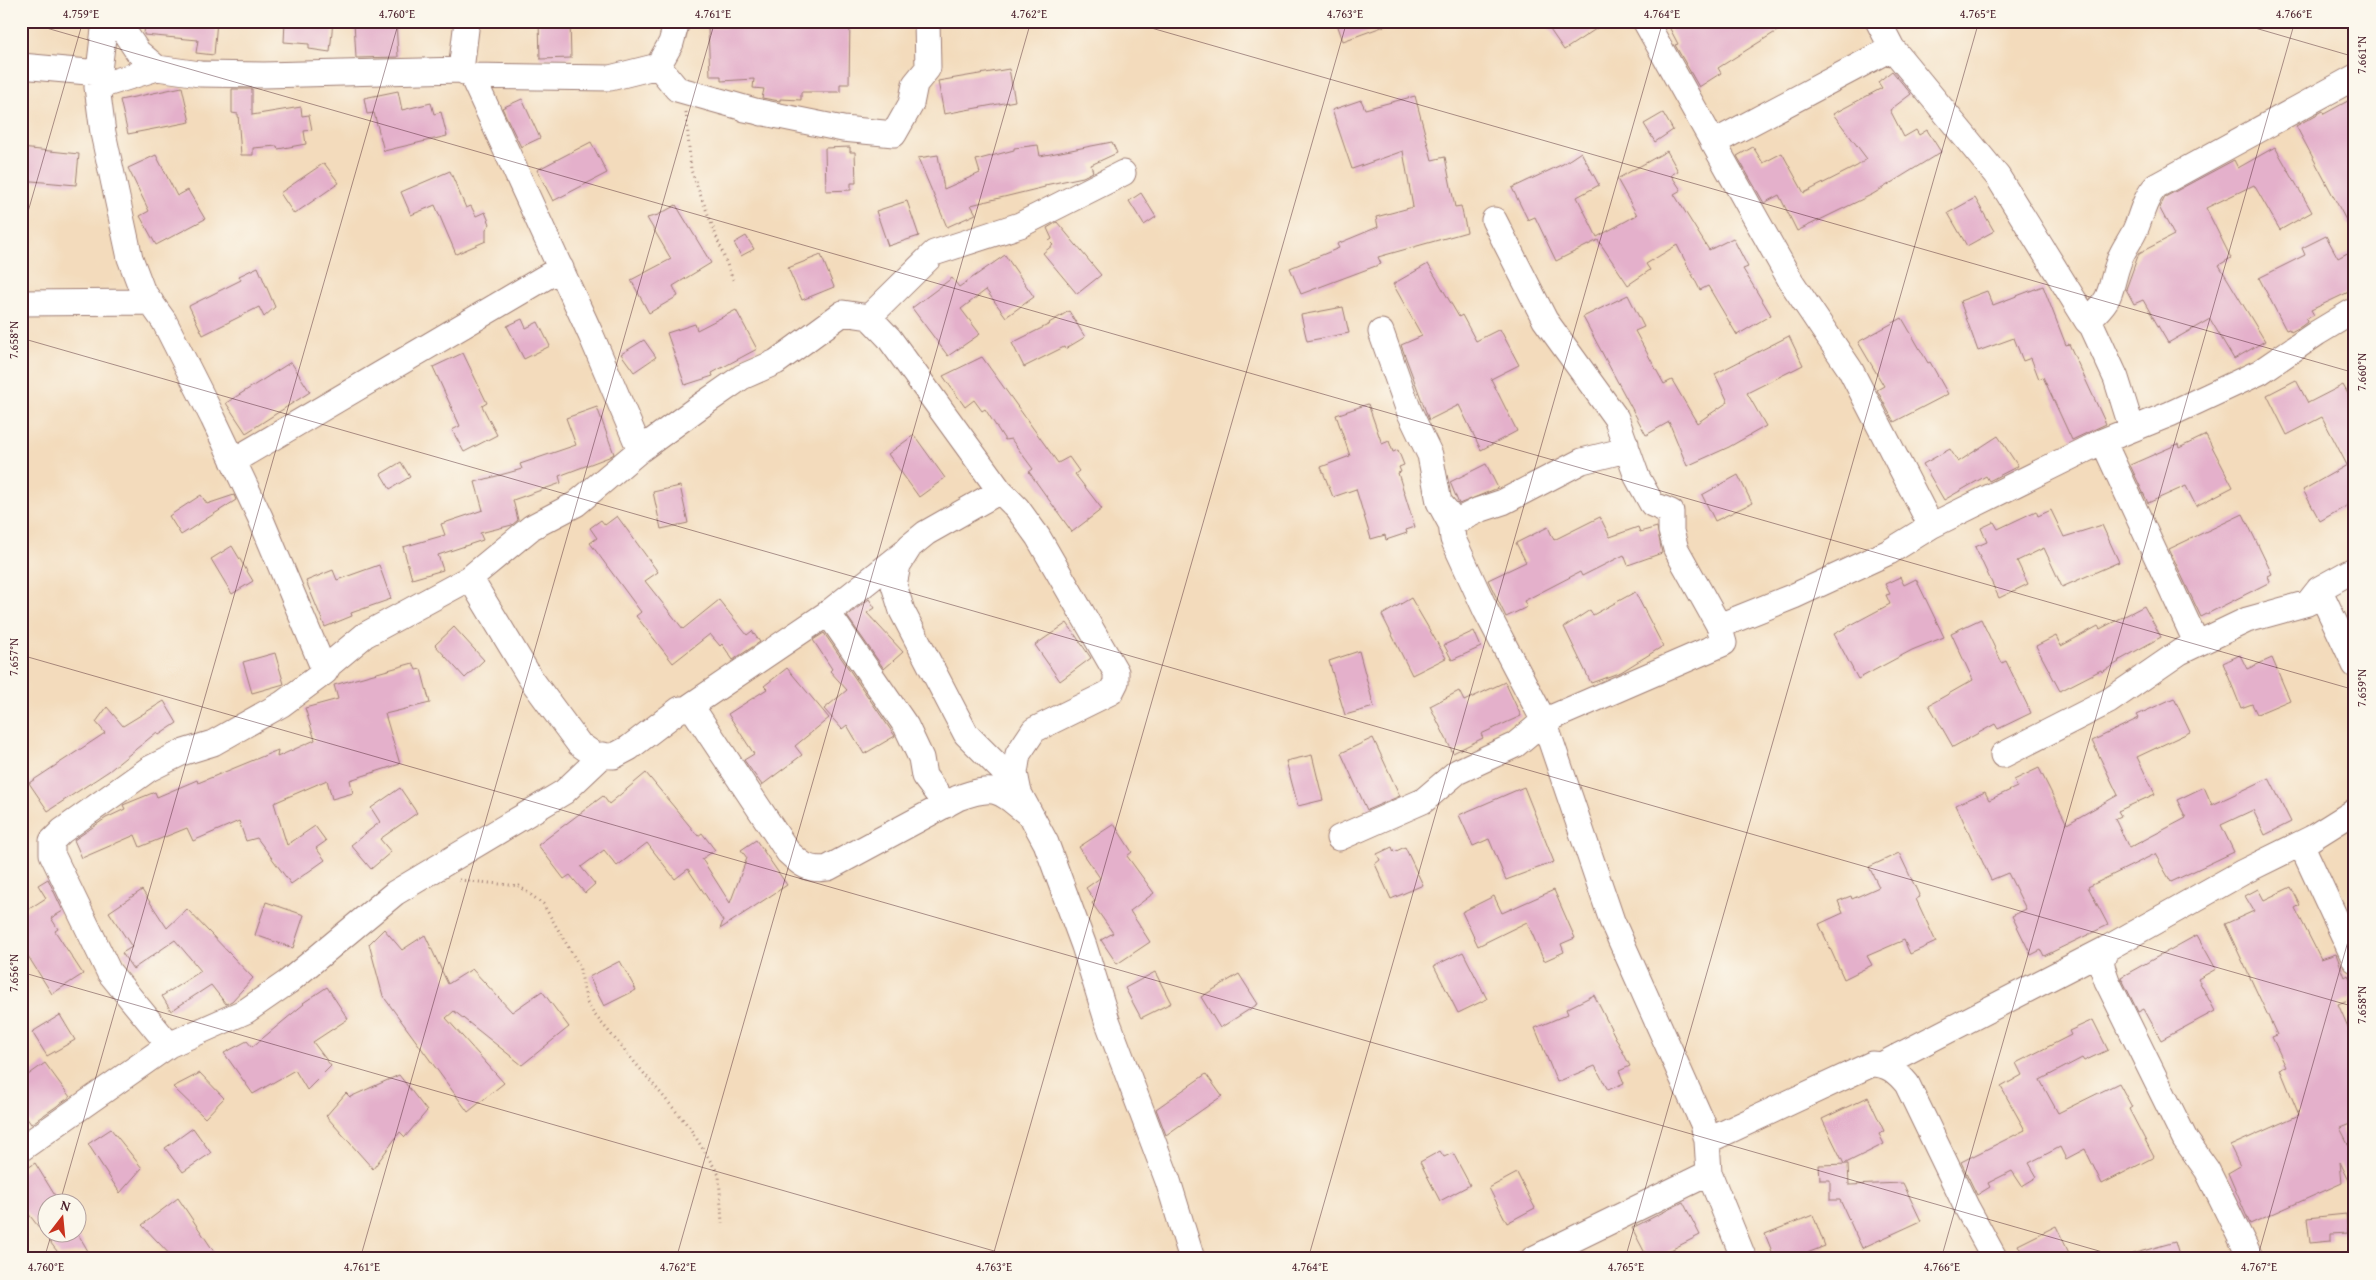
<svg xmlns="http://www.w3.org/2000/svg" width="2376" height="1280" font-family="'Gentium Book Plus',serif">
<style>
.building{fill:#e4b0cb}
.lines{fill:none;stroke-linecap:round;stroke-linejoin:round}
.minor-casing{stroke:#9e7d74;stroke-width:27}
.path{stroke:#9e7d74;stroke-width:3;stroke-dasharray:1 4;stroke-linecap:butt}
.minor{stroke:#fff;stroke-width:25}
.ticks{fill:none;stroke:#4a1f2b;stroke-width:1;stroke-opacity:0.45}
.neatline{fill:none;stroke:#4a1f2b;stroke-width:2}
.ticks-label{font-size:12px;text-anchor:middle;fill:#4a1f2b}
</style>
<rect width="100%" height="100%" fill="#fbf7ec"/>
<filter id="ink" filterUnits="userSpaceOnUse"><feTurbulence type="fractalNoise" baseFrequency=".02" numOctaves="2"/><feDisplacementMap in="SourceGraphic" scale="10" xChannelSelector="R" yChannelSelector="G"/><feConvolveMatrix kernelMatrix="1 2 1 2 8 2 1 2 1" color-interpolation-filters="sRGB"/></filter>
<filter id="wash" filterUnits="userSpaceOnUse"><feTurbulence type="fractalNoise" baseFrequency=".0096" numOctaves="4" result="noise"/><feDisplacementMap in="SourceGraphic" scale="20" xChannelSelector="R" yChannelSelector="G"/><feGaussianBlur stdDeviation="1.12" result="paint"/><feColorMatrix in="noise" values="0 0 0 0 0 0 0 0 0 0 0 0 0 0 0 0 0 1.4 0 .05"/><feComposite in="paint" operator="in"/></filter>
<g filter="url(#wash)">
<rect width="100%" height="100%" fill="#f3dbbc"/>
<g id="blocks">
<path class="building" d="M145,21H217L214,55L196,53L198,40L144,35Z
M285,21H333L330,52L309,49V44L284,42Z
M354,21H396L398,57L356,58Z
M539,21H570L571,58L540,59Z
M756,21H850L849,84H840V92H801V100L780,99V101L762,98L764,89L753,88L754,79L721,81V76H710L708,28L755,26Z
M1336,21H1393V23L1343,41Z
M1544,21H1608L1564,50Z
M1666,21H1793L1718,68L1721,73L1699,87L1675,45L1678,44Z
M1009,69L1015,101L944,114L938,81Z
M1892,71L1911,94L1890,110L1904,137L1916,130L1919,135L1927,130L1941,152L1873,194L1797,231L1779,195L1764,203L1737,156L1753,147L1763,163L1782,153L1804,193L1857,166L1867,159L1833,114L1882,88L1878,82Z
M182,87L190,122L128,134L120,100Z
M232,89H252V115L301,107L302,116L309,115L312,130L304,131L306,144L278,149L277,146L253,148V155H241L238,114L232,113Z
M398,91L402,110L431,103L434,114L441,112L447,136L384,151L374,113L367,114L364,98Z
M1415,96L1432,160L1445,157L1455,207L1461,206L1467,232L1378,257L1381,264L1301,294L1290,268L1339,248L1337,244L1378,227L1376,217L1413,207L1403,151L1352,169L1332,110L1361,100L1365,109Z
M2355,97V237L2296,126L2323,111L2324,114Z
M522,99L540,138L521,147L502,108Z
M1663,113L1673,130L1655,142L1644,124Z
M591,142L607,173L553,201L537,170Z
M1112,142L1117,153L1091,165L1093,172L1083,177L1045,185V187L971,205L976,214L947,227L918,158L938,155L944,189L980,173L976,160L1014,150V148L1038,145L1040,156Z
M850,147V152H855L856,183H851V190L826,191L825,148Z
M2275,147L2312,212L2280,230L2254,185L2206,208L2231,258L2219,265L2265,341L2234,359L2210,319L2168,343L2143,300L2134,304L2126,289L2139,253L2174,235L2159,207L2162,203L2165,197L2234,160L2238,168Z
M21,148L79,154L76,185L21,180Z
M1667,151L1678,171L1671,175L1681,190L1674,194L1709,250L1733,238L1748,267L1743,269L1771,315L1737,335L1708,286L1700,290L1677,245L1646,264L1650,270L1628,285L1598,240L1556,261L1535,217L1528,220L1512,188L1563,164L1581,152L1599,185L1577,197L1597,237L1637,215L1617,179Z
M156,155L177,196L188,190L205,219L156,245L140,216L149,211L128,168Z
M324,163L339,183L294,214L280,193Z
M450,171L466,208L471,206L476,216L485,212L490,224L486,229V241L456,254L435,205L411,215L401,192Z
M1141,193L1156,217L1144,225L1129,201Z
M1975,198L1994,231L1967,246L1948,213Z
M907,201L919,236L888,246L876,211Z
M676,205L711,263L673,286L678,296L649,313L631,280L671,259L647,218L658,215Z
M1057,222L1101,275L1077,294L1043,253L1053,245L1049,241L1052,239L1047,228Z
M746,236L754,249L741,256L734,243Z
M2326,236L2338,258L2355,249V289L2311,310L2314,315L2306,319L2307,322L2302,326L2291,332L2289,329L2286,330L2259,278L2305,255L2302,248Z
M821,255L834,287L802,300L788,268Z
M1005,255L1034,297L1006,317L986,290L961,309L980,334L948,356L912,308L952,278L959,287Z
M1428,264L1459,317L1462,315L1476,341L1500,329L1519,365L1491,379L1517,431L1481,450L1459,405L1429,420L1401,345L1422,336L1393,284Z
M258,267L275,307L264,317L259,307L203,335L189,306L241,280L239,276Z
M2043,286L2066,345L2069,344L2106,424L2072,440L2043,377L2039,379L2031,358L2023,361L2014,338L1978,351L1960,301L1987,291L1993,305Z
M1628,295L1644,327L1635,331L1664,384L1672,380L1697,423L1728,402L1715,374L1789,336L1803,365L1747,393L1766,426L1729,447L1687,466L1669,422L1646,435L1583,317Z
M1343,307L1349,333L1307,341L1301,315Z
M736,310L757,349L712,373L713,376L685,385L667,333L695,324L697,330Z
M1069,311L1085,337L1065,349L1064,347L1024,367L1012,343L1050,324L1049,323Z
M1902,318L1928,363L1930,362L1948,394L1894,422L1877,390L1884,386L1858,342Z
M522,319L526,328L538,322L550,346L524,359L507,326Z
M644,340L656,357L634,372L621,354Z
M463,353L487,403L482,406L497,435L464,452L452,430L460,426L433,367Z
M982,357L1058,463L1069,457L1079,471L1075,474L1102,509L1072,532L1029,472L1033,469L1011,439L1005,440L985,409L982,411L974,400L965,407L943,376Z
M291,362L310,392L246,433L226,403Z
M2296,380L2308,403L2343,385L2355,406V501L2320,521L2303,490L2347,465L2322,417L2287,435L2267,395Z
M1368,404L1382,444L1389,441L1393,452L1398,450L1404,465L1399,467L1401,472L1398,473L1415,527L1406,530L1407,533L1386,540L1385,535L1371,539L1356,489L1333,497L1321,467L1350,456L1336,415Z
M597,407L614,454L609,457L559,476L561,483L513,500L518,520L512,525L480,533L483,540L438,555L443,570L412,579L403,547L445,535L441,524L483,510L475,482L522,469L520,464L576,445L566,418Z
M914,435L945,478L919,497L888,454Z
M2206,435L2233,487L2196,506L2186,486L2148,503L2130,465L2178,444L2179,448Z
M1998,436L2018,466L1989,481L1986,476L1944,500L1923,464L1950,449L1958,462Z
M401,462L410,477L390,489L381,474Z
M1486,464L1498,488L1459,504L1450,482Z
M1738,475L1752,503L1715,521L1702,495Z
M680,486L688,523L661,529L653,492Z
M201,495L207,504L234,495L236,500L181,535L169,516Z
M2051,510L2064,537L2102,525L2119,562L2062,587L2044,548L2017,561L2028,584L1999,598L1975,547L1987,542L1981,528L1994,522L1998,529L2036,511L2038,516Z
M2243,514L2272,574L2268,576L2270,582L2201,617L2169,549Z
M617,516L658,572L645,581L683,629L719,600L747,635L752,631L760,642L733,660L722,644L720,646L710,634L673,663L636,616L641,612L590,543L597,538L590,528L601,520L605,525Z
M1600,517L1610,537L1638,527L1640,532L1657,527L1662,553L1628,565L1624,555L1582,576L1580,572L1524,601L1527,607L1506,617L1488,580L1526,562L1516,543L1548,527L1554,540Z
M232,546L253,581L232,594L211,559Z
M379,565L391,599L351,613L352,616L325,627L306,581L333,570L337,580Z
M1900,577L1904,585L1916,579L1944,637L1912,650L1858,679L1834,634L1890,604L1886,595L1890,594L1885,584Z
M1635,592L1663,646L1621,672L1591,683L1564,627L1590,610L1593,615Z
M1411,598L1446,658L1412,675L1382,615Z
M869,599L875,608L867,613L903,652L884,669L847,616Z
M2144,606L2161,637L2118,661L2119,662L2102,672L2101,670L2060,691L2036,646L2056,636L2061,646L2098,626L2100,629Z
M1981,619L2002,663L2006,661L2031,713L1998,729L1995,724L1953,747L1929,705L1973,680L1951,633Z
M1067,623L1091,658L1060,681L1035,645Z
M454,627L484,660L465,678L435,645Z
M1474,631L1481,647L1452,660L1444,645Z
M824,633L895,736L864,754L847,725L842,729L824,709L847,690L830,671L832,669L813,640Z
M1359,651L1374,707L1345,715L1329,661Z
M275,653L284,684L252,693L243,662Z
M2240,655L2247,669L2272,658L2290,700L2257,714L2252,704L2241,708L2223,663Z
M413,663L416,670L421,669L430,703L385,714L400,764L350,780L353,793L332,799L327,780L274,803L287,845L315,826L326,841L316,848L325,860L291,884L257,838L246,841L239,821L193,841L187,828L140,847L135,835L82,858L74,840L106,818L125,809L123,805L155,792L157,797L197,780L198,783L278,750L277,757L315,740L305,708L338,699L334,685Z
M787,668L829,718L795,746L802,755L762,785L744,760L754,754L728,714L767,689L764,686Z
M1505,682L1521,716L1481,734L1483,738L1453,753L1430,706L1459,691L1464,701Z
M2174,698L2190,732L2137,757L2155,794L2118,811L2121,816L2115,819L2129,848L2186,818L2177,800L2204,787L2212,805L2269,778L2291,822L2265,835L2253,810L2221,825L2234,852L2171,882L2155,854L2088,887L2108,925L2044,956L2041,950L2031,955L2012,916L2026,909L2008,873L1991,880L1956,805L1985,792L1989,800L2017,787L2014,780L2039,768L2067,824L2118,795L2092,741L2139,718L2137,715Z
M164,701L177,723L159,735L157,732L109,771L48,811L29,783L105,733L96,722L107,707L123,726Z
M1373,738L1400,796L1367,810L1341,753Z
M1312,755L1323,800L1298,806L1286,761Z
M646,773L698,836L702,833L715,850L702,859L730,903L747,858L741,850L756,840L787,885L720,929L723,921L688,869L675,879L647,843L617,866L604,850L581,867L595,884L585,893L570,875L564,879L538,845L603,796L609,804Z
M1524,787L1554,862L1506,880L1489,839L1473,846L1459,815Z
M400,788L417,813L380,839L391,852L371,869L351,845L380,822L371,808Z
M1114,824L1132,852L1127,856L1154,893L1130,911L1150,942L1117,964L1101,940L1113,933L1092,903L1095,901L1086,888L1100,878L1079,847Z
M1392,847L1394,852L1405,847L1423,885L1391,899L1375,864L1380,860L1377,854Z
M1899,853L1920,897L1916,899L1936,942L1910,954L1904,940L1867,956L1872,965L1844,979L1819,924L1843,913L1838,901L1851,896L1852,899L1879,887L1869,867Z
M48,879L63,911L51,918L58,929L55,931L83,974L52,994L21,945V914L46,898L38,885Z
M2291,887L2300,905L2295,908L2321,959L2336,954L2345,977L2348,975L2355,991V997L2338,1004L2355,1043V1122L2340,1128L2355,1157V1193L2340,1162L2342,1183L2250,1224L2228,1173L2240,1166L2230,1146L2299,1115L2280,1069L2286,1067L2272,1037L2277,1035L2225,924L2254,911L2245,896L2258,889L2264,900Z
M142,890L167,928L187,909L253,978L232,1001L226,1004L211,985L171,1011L162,996L201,971L175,940L133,969L122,953L132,947L109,912Z
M1554,890L1575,938L1561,944L1564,952L1544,961L1527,922L1478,946L1462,912L1494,896L1502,913Z
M266,902L304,915L293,948L255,935Z
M384,929L402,950L425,935L448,984L472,969L512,1012L542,991L569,1027L522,1065L454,1011L446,1018L504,1083L468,1112L383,996L369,944Z
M2197,935L2216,969L2198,979L2215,1011L2161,1040L2144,1009L2138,1012L2121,977Z
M1463,952L1487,999L1458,1013L1434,966Z
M620,961L636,990L604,1006L589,977Z
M1155,972L1171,1003L1141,1018L1125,988Z
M1239,974L1258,1004L1220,1028L1201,997Z
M327,987L348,1019L313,1042L331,1066L307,1090L295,1070L253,1094L224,1053L247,1041L252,1047L304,1004L303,1003Z
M1594,995L1630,1066L1619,1071L1624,1083L1608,1090L1595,1066L1557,1082L1535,1028L1568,1014L1566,1009Z
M60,1015L75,1040L47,1056L32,1032Z
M2093,1020L2108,1050L2084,1061L2082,1058L2040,1080L2058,1113L2119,1083L2132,1107L2129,1109L2154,1157L2102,1184L2085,1149L2066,1159L2060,1147L2029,1163L2037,1177L2022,1186L2012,1171L1988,1183L1990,1187L1977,1195L1961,1162L2025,1130L2001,1087L2022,1075L2016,1063L2071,1035L2069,1031Z
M45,1063L70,1097L31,1124L21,1110V1080Z
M200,1073L224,1098L205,1118L173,1087Z
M1206,1074L1222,1096L1166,1135L1156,1109Z
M399,1075L427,1111L405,1137L400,1132L373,1169L326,1116L346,1093L350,1097Z
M1868,1097L1884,1131L1879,1134L1884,1144L1844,1164L1822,1119Z
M193,1128L211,1153L183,1172L165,1148Z
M111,1129L142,1168L120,1193L88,1144Z
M1440,1151L1444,1157L1453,1153L1470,1185L1440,1201L1420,1162Z
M35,1163L59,1202H48V1232H77L88,1251L60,1255L21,1204V1173Z
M1848,1164L1849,1185L1903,1183L1921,1221L1862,1248L1840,1200H1830V1180H1820L1819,1165Z
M1517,1173L1535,1208L1507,1223L1489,1188Z
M178,1198L219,1259H174L142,1225Z
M1683,1202L1700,1235L1653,1259H1648L1632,1228Z
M2346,1214L2348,1233L2331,1234V1241L2310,1243L2307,1218Z
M1813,1215L1825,1246L1792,1259H1775L1765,1234Z
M2056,1226L2072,1259H2025L2018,1245Z
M2175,1242L2180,1259H2133L2132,1254Z"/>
</g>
</g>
<g filter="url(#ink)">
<use href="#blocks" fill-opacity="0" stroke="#9e7d74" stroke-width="1"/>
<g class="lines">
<defs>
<path id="minor" d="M105,21L97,87L103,133L130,258L142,290L164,321L213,418L260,517L325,672
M117,21L138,52L157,68L200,74L264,75L461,70L472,76L591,335L640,450
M677,21L671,43L658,66L677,89L762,113
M1645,21L1792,283L1850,369L1931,526
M1878,21L1892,48L1998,177L2087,321L2092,326L2116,378L2132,429
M21,66L99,73
M461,70L467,21
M472,76L610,78L658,66
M97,87L157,68
M745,109L843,129L894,134L911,104L915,84L928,68L927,21
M1713,143L1892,48
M1494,220L1545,320L1616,418L1637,477L1652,504L1671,512V531L1676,549L1719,626
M21,303L151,302
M869,317L934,253L1020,225L1123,173
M2087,321C2117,294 2107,292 2120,258C2124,248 2132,238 2136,228C2142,213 2145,198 2156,186L2355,77
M1381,332L1409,411L1430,455L1439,502L1451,524L1479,510L1503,502L1582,461L1622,451L1626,444
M2103,441L2197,644
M233,461L561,268
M1000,491L926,533L910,546L898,565L894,585L902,611L966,734L1005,773L1019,792
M470,578L531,679L579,744L595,755L614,756L629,748L680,709H693L788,852C802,865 808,871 828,868L958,798C995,785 998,789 1027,813
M2319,589L2355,665
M828,613L906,726L921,758L924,776L946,805
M686,709L828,613L905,552
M2003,755L2109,701L2180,652L2247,620L2308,603L2319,589L2355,569
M1339,838L1423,801L1457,772L1515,745L1544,721L1486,611L1453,539L1450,515L1439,502
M2301,844L2355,960
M169,1045L109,972L52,854V841L62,831L149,769L181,753L213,743L282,704L325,672L329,665L365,635L470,578L532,527L576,504L640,450L699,407L742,377L776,362L843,313L869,317L889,338L1000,491L1017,508L1038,537L1116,672V682L1111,692L1034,730L1018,754L1015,773L1019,793L1046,843L1084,946L1107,1020L1168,1181L1192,1259
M1883,1064L2106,949
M1707,1141L1872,1064C1888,1064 1897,1072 1907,1084L1966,1206L1995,1259
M21,1149L169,1045L246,1011L288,982L395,893L564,792L603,755
M1533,1259L1709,1173
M1744,1259L1709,1173L1707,1141L1703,1124L1612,921L1544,721L1724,643L1719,626L1794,596L1889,552L1931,526L2103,441L2170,414L2260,372L2317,333L2355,310
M2251,1259L2207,1170L2185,1139L2107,981L2101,964L2106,949L2243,872L2312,838L2355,811"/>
</defs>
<use href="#minor" class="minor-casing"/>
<path class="path" d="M686,112L691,170L733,280
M459,880L519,886L543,904L579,965L587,1003L594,1014L690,1128L719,1175L722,1223"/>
<use href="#minor" class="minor"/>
</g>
</g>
<path class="ticks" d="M22,21L2355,690M1127,21L2355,373M2231,21L2355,57M21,236L83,21M21,338L2355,1007M21,655L2127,1259M21,972L1022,1259M60,1202L399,21M44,1259L52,1232M360,1259L715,21M676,1259L1031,21M992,1259L1347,21M1308,1259L1663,21M1625,1259L1979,21M1941,1259L2295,21M2257,1259L2355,917"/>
<rect width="2376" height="1280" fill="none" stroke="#fbf7ec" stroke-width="55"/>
<g transform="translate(62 1218) rotate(16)"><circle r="24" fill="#fbf7ec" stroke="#b4a19f"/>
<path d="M0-4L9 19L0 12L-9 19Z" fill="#c8321e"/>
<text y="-8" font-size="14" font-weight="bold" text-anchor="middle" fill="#4a1f2b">N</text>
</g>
<rect x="28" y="28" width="2320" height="1224" class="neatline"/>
<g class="ticks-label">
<text x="81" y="18">4.759°E</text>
<text x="397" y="18">4.760°E</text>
<text x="713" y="18">4.761°E</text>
<text x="1029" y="18">4.762°E</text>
<text x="1345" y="18">4.763°E</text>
<text x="1662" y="18">4.764°E</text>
<text x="1978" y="18">4.765°E</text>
<text x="2294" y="18">4.766°E</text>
<text transform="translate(2362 55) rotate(-90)" y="4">7.661°N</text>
<text transform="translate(14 340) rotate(-90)" y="4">7.658°N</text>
<text transform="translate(2362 372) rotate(-90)" y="4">7.660°N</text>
<text transform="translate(14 657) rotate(-90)" y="4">7.657°N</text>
<text transform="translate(2362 688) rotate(-90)" y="4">7.659°N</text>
<text transform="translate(14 973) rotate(-90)" y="4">7.656°N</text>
<text transform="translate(2362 1005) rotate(-90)" y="4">7.658°N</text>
<text x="46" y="1271">4.760°E</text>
<text x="362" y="1271">4.761°E</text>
<text x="678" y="1271">4.762°E</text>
<text x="994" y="1271">4.763°E</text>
<text x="1310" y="1271">4.764°E</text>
<text x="1626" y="1271">4.765°E</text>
<text x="1942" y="1271">4.766°E</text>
<text x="2259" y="1271">4.767°E</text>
</g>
</svg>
